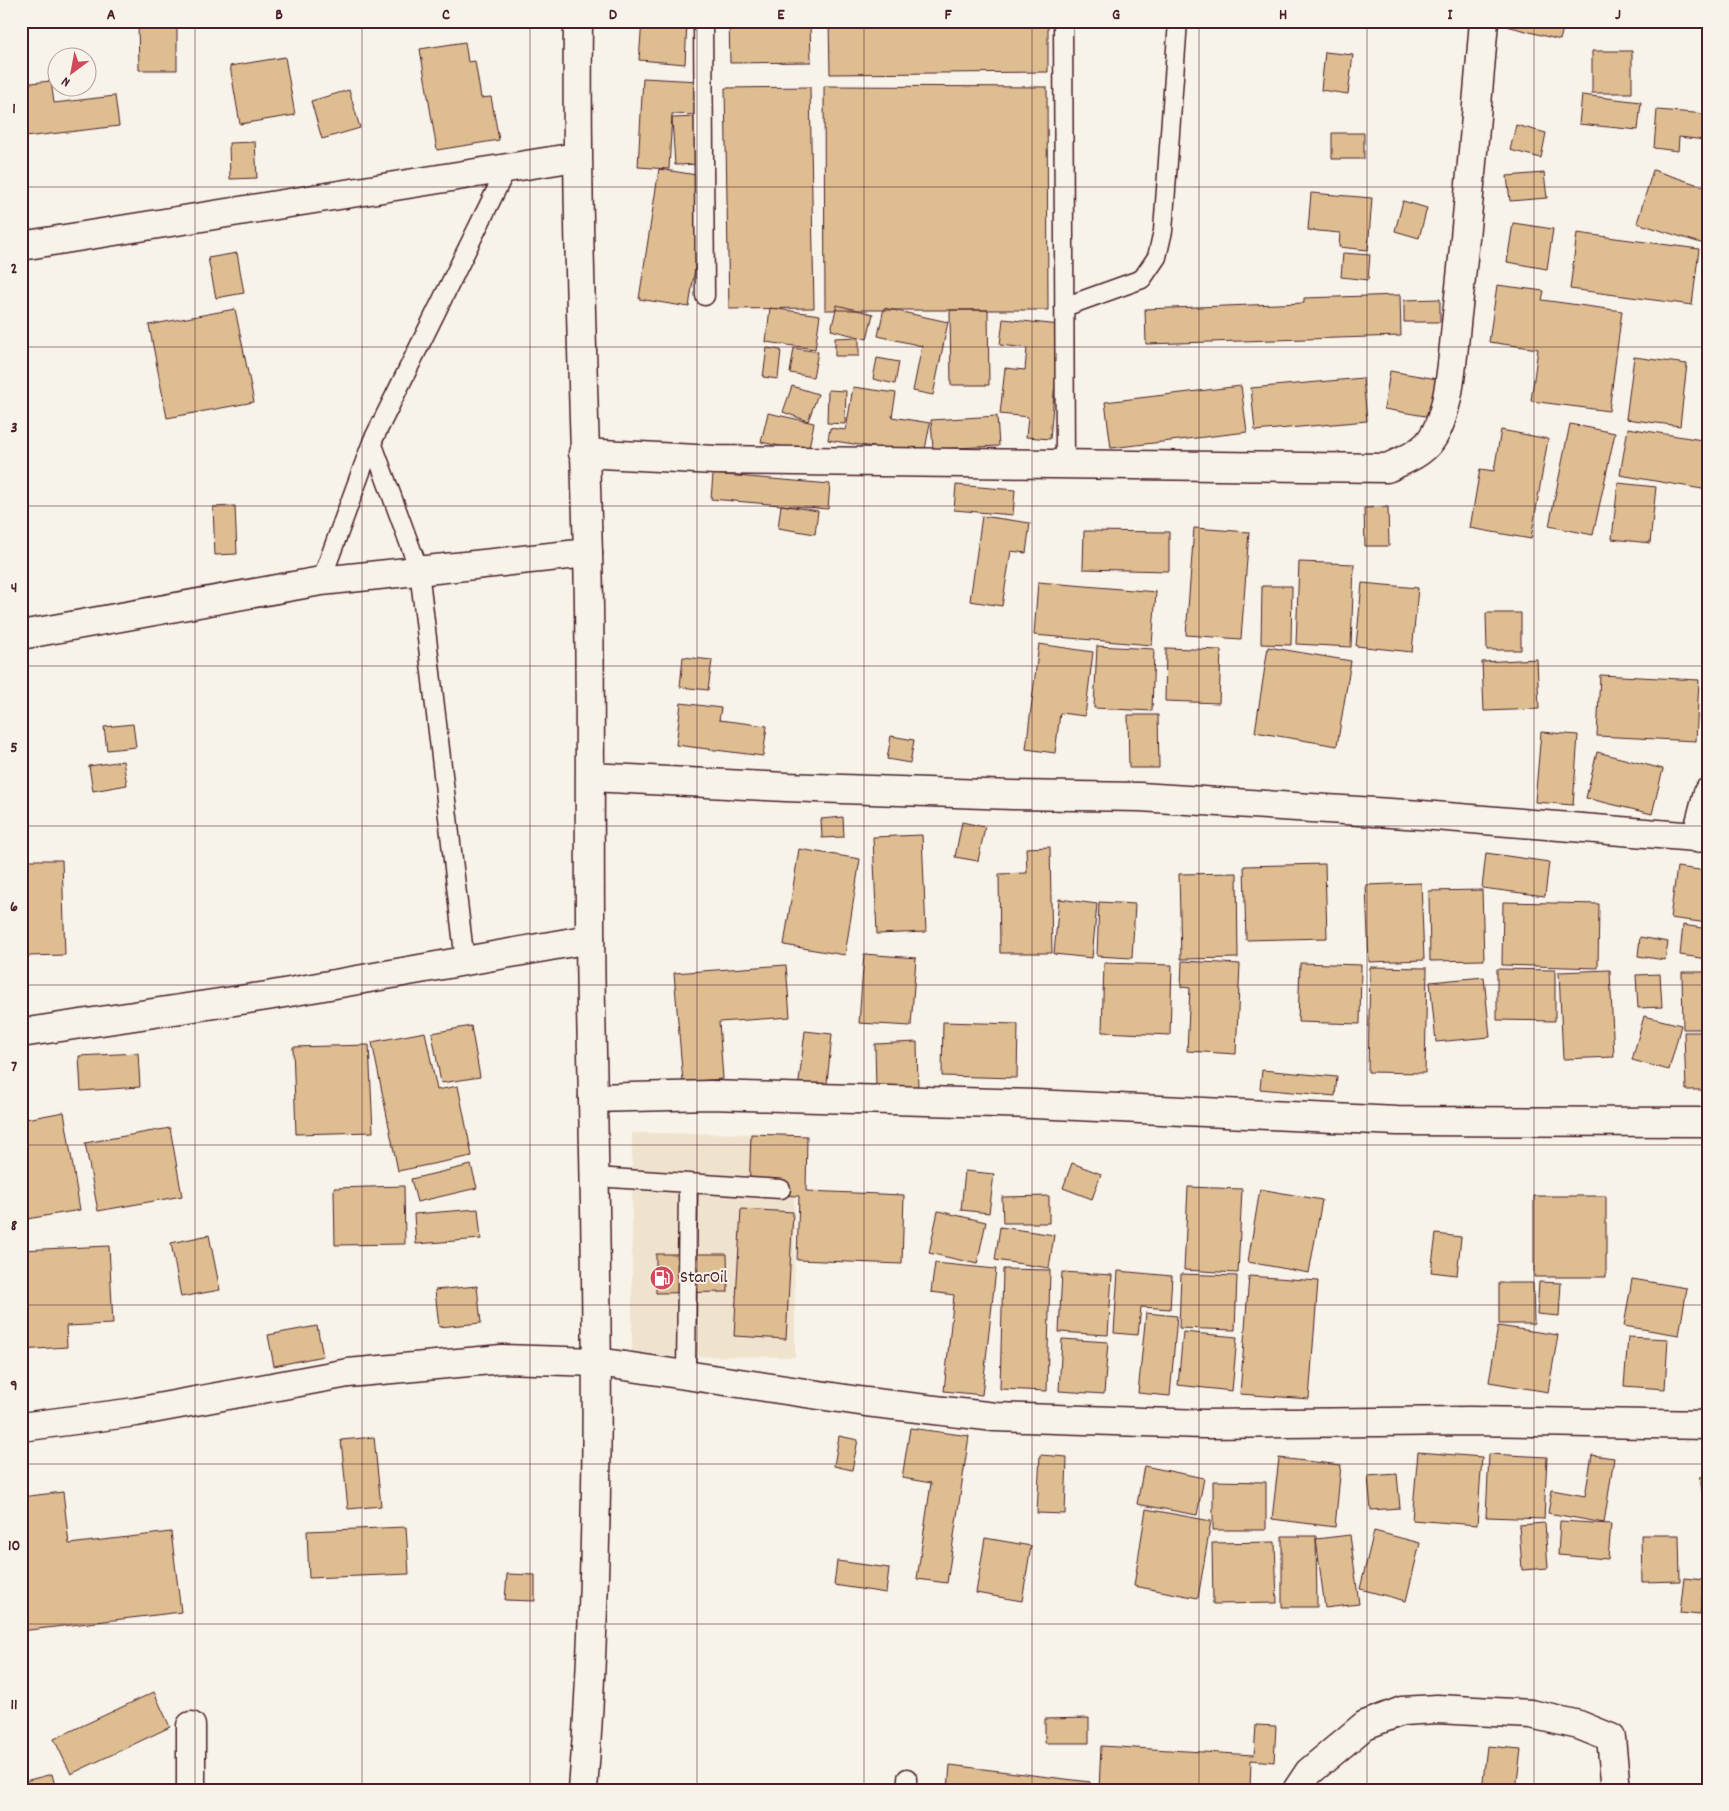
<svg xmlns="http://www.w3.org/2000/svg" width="1729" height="1811" font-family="Dekko,sans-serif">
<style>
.built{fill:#f0e3ce}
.building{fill:#debe91;stroke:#4a1f2b}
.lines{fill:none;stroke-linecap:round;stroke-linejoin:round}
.service-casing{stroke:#4a1f2b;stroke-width:21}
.minor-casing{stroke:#4a1f2b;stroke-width:31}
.secondary-casing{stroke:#4a1f2b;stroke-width:31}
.service{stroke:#f7f3e8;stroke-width:18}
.minor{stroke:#f7f3e8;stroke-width:28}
.secondary{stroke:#f7f3e8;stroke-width:28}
.grid{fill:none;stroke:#4a1f2b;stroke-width:1;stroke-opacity:0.55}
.labels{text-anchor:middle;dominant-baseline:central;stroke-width:4;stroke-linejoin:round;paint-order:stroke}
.poi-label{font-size:18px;fill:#4a1f2b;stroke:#f7f3e8;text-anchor:start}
.neatline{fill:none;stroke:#4a1f2b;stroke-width:2}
.grid-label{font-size:16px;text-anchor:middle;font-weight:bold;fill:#4a1f2b}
</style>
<rect width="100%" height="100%" fill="#f7f3e8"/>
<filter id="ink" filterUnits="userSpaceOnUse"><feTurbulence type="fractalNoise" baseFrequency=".02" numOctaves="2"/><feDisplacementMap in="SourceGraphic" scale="10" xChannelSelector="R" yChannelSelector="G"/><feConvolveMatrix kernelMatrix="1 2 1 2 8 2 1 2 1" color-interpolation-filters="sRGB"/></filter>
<g filter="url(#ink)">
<path class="built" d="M632,1133L794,1134L795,1357L632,1356Z"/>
<path class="building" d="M138,21H177V70H139Z
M642,21H687L685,64L639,60Z
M729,21H810L811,62L730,63Z
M829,21H1048V72L830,74Z
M1508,21H1565L1560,40L1507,26Z
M465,42L468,62L475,61L481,98L491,97L499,140L437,150L420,49Z
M1592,51H1632V93H1592Z
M1325,52L1353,55L1348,94L1321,90Z
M285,57L295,115L240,124L230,66Z
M643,78L699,81L697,115L672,114L669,169L638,167Z
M51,81L54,103L115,96L119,126L25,137L21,84Z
M824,86L1047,87L1048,310H825Z
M810,87L814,308L729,309L725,88Z
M349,90L360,128L322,139L311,101Z
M1582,95L1641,102L1638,130L1579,124Z
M1657,110L1707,114L1705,140L1679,137L1678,151L1654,148Z
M700,117L703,164L675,165L672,118Z
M1516,125L1546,133L1541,158L1510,150Z
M1332,133H1364V159H1332Z
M255,142L257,178L230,179L229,143Z
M659,169L709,177L689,307L639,299Z
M1653,170L1708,188L1707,245L1637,223Z
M1544,173L1547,198L1510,201L1507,176Z
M1311,193L1372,198L1368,250L1339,247L1340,233L1308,230Z
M1403,201L1427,208L1419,238L1395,231Z
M1513,223L1553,229L1547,269L1507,262Z
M1577,233L1699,249L1692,305L1570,289Z
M237,253L244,293L216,298L208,258Z
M1343,253L1370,255L1368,280L1341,277Z
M1497,285L1544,291L1542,300L1622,311L1609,411L1531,401L1538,349L1489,342Z
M1400,295L1401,336L1146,344L1145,309L1304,303V298Z
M1440,299V322H1404V300Z
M837,305L873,314L867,339L831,330Z
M770,308L820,315L815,349L766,342Z
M884,308L948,322L933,395L913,391L922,346L878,336Z
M235,309L254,402L167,418L149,325Z
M950,310H988L989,385H951Z
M1003,319L1060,325L1050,439L1026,437L1028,417L1000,414L1005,368L1025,370L1027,348L1000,345Z
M859,337V356H835V338Z
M767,348L781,350L778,379L763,377Z
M794,348L818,352L813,377L790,373Z
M1634,357L1687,364L1680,426L1626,419Z
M877,358L899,362L895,384L873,379Z
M1390,371L1437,379L1431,417L1384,409Z
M1363,378L1367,421L1255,431L1251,388Z
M792,386L818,394L808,421L783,412Z
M1241,386L1247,432L1111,448L1105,402Z
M853,387L896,393L892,417L930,423L924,455L828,440L830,428L846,430Z
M828,390L846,391L845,424L827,423Z
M1708,398V433H1704Z
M768,413L814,423L808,452L761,442Z
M997,416L999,446L933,449L931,420Z
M1570,424L1615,433L1593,535L1549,526Z
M1628,428L1708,441V490L1620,475Z
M1501,430L1548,439L1531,539L1470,528L1480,469L1494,471Z
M713,474L830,484L828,509L711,499Z
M1618,483L1656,487L1650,543L1612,539Z
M956,485L1015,490L1013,515L954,510Z
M781,505L818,511L815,534L778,528Z
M235,506L237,554L215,555L213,507Z
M1388,507L1389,546H1365L1364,508Z
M982,516L1030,523L1026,553L1011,551L1002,606L970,601Z
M1194,528L1249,532L1241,639L1186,635Z
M1084,531L1169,532V571L1083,569Z
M1299,562L1354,564L1351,647L1296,644Z
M1038,582L1156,592L1152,645L1034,635Z
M1362,583L1418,588L1412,652L1356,646Z
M1262,586H1292L1291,645L1261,644Z
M1486,613H1521V650H1487Z
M1039,644L1093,652L1085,716L1060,713L1055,753L1026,749Z
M1097,646L1154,649L1152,711L1094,708Z
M1268,647L1351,661L1337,746L1255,732Z
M1166,648L1221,650L1219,703L1165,701Z
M683,657L712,660L708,690L680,687Z
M1537,659L1539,709L1484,711L1482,662Z
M1600,675L1699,680L1696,741L1597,736Z
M681,703L721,708L719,720L767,726L763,756L676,745Z
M1128,715H1158L1159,768H1129Z
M133,724L136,747L107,750L104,727Z
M1541,732L1578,735L1573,805L1535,802Z
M891,736L914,740L910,763L887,759Z
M1597,752L1663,769L1652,814L1586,798Z
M123,761L127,785L93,791L89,766Z
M843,817L844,837L822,838L821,819Z
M962,822L985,827L978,861L955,857Z
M922,835L926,932L877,934L873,837Z
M1050,847L1052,953H1000L999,874L1027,873L1026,848Z
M799,849L860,859L845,955L784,945Z
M1486,853L1549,862L1545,896L1482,888Z
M21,860H62L65,955L27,956L26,966H21Z
M1325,864L1327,938L1246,940L1244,866Z
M1677,867L1708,871V923L1670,918Z
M1237,873L1238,958L1181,959L1179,874Z
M1421,883L1424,960L1369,962L1366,885Z
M1482,890L1484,960L1430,961L1429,891Z
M1059,899L1097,904L1092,958L1054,954Z
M1099,902L1135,904L1132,958L1097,956Z
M1503,902L1599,904L1598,968L1502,965Z
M1683,925L1708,929V959L1680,955Z
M1640,937L1668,942L1665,960L1638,956Z
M864,954L916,958L911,1026L859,1023Z
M1182,961L1240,964L1236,1054L1187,1051L1190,988L1181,987Z
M1104,963L1172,965L1170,1035L1102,1032Z
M1300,963L1361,965L1360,1024L1298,1022Z
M786,965L790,1017L719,1022L723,1079L683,1082L674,973Z
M1370,967L1427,968L1425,1073L1368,1072Z
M1497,969L1555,970V1021L1497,1020Z
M1610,970L1614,1057L1563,1059L1559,972Z
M1682,972H1708V1029H1683Z
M1660,974L1662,1007L1638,1008L1636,975Z
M1484,977L1490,1037L1436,1042L1430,982Z
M1644,1016L1681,1025L1669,1070L1632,1060Z
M943,1022L1018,1024L1017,1078L942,1076Z
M471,1026L480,1077L441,1083L432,1033Z
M805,1031L832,1034L826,1093L798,1090Z
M425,1032L437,1090L458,1086L472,1156L398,1171L372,1042Z
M1684,1032H1708V1090H1686Z
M917,1042L918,1089H876L875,1044Z
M369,1045L373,1132L296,1134L293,1047Z
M138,1053L140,1087L81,1091L79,1056Z
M1262,1070L1337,1077L1335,1096L1260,1089Z
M64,1112L80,1210L21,1220V1120Z
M170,1128L182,1196L98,1211L85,1143Z
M751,1134L807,1136L806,1191L904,1195L902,1264L797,1260L799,1196L749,1194Z
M1072,1163L1101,1174L1092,1199L1063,1188Z
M471,1165L477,1188L417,1202L411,1179Z
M965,1171L994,1174L989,1213L961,1210Z
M404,1186L405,1244L335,1245L334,1188Z
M1188,1187L1242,1189L1238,1273L1184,1270Z
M1260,1189L1322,1200L1309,1273L1248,1262Z
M1049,1196V1223H1003L1002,1197Z
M1534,1196H1606V1277H1534Z
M478,1209L481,1239L416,1244L414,1214Z
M741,1209L793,1212L786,1339L734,1336Z
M938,1211L986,1222L977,1264L929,1253Z
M1000,1227L1054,1235L1049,1268L995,1260Z
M1436,1234L1461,1237L1457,1275L1431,1272Z
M209,1235L220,1290L181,1297L171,1243Z
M109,1246L113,1324L66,1326L67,1347L21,1350V1250Z
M656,1254H727L728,1292L656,1293Z
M935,1263L996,1269L982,1395L944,1391L954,1295L931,1292Z
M1003,1269L1050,1270L1047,1391L1000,1389Z
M1118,1271L1172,1276L1170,1309L1141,1307L1138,1335L1114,1333Z
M1062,1272L1112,1275L1108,1335L1059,1332Z
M1181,1274L1237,1276L1235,1330L1179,1328Z
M1249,1276L1318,1281L1309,1399L1240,1394Z
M1632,1279L1687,1288L1679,1335L1624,1326Z
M1539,1282L1561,1283L1559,1316L1537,1314Z
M1499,1283H1533L1534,1324H1499Z
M477,1286L481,1323L439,1327L435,1290Z
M1146,1313L1177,1316L1170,1396L1138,1393Z
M317,1326L323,1356L274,1366L268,1335Z
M1498,1326L1558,1335L1548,1392L1489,1382Z
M1183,1332L1237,1337L1232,1391L1178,1385Z
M1628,1337L1668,1339L1665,1389L1624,1386Z
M1062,1339L1108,1342L1104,1394L1059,1391Z
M910,1428L969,1436L947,1583L917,1579L931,1483L902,1478Z
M839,1436L858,1440L852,1470L834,1466Z
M374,1437L381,1506L348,1509L341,1440Z
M1418,1452L1482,1457L1477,1525L1412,1520Z
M1489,1454L1547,1457L1544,1519L1486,1517Z
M1040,1455L1067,1457L1065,1514L1037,1513Z
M1592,1455L1614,1458L1604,1523L1548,1513L1552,1490L1585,1496Z
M1279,1458L1341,1465L1335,1527L1272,1519Z
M1144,1466L1204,1478L1197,1515L1137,1504Z
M1397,1474L1400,1508L1371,1510L1368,1476Z
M1708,1476V1531L1700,1477Z
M1213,1481L1266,1482V1530H1213Z
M63,1492L69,1544L171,1532L181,1612L21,1631V1497Z
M1146,1509L1211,1521L1198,1598L1134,1586Z
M1560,1521L1611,1524L1608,1559L1558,1555Z
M1545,1523L1548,1568L1522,1570L1519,1525Z
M406,1527L409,1574L309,1578L307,1531Z
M1374,1531L1420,1543L1406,1601L1360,1589Z
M1350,1535L1359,1604L1325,1608L1316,1539Z
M1641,1535H1679L1680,1581L1642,1582Z
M1282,1536H1316L1317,1607H1282Z
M985,1538L1031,1546L1022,1601L976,1593Z
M1275,1542L1277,1603L1213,1604L1212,1543Z
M837,1561L889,1568L886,1593L834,1585Z
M507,1574L535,1575V1601L505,1600Z
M1684,1578L1704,1580L1700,1615L1680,1613Z
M154,1692L170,1727L71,1774L54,1739Z
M1089,1718V1743H1045V1719Z
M1256,1725L1276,1726L1274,1762L1251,1760L1250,1790H1099L1101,1746L1254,1755Z
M1487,1746L1521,1749L1516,1790H1482Z
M950,1765L1090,1782L1089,1790H948Z
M52,1774L56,1790H21V1782Z
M1521,1787L1559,1790H1521Z"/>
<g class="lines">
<defs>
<path id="service" d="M703,21L705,296
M1063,21L1065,465
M1064,307L1142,279L1157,257L1163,231L1178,21
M372,442L419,570L465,962
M321,581L372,442L506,170
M595,1177L781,1189
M686,1375L688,1184
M907,1778V1790"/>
<path id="minor" d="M21,246L576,157
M583,453L715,460L1387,468C1402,461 1421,454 1431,440C1451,413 1453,349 1457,315C1468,217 1476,119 1484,21
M21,635L321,581L588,553
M591,777L786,787L1012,795L1140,797L1422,815L1708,838
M1696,838L1708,792
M21,1033L267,996L590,939
M593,1098L710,1095L1034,1104L1397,1121L1708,1122
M21,1427L136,1412L348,1373L502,1359L598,1362L866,1402L995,1417L1203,1424L1470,1421L1708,1425
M191,1726V1790
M1297,1790L1309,1772L1365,1725L1402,1711L1437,1709L1531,1714L1579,1725L1611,1738L1616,1790"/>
<path id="secondary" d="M578,21C576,199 583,377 588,554C592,706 588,857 591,1008C597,1268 603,1530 583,1790"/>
</defs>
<use href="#service" class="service-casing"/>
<use href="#minor" class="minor-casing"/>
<use href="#secondary" class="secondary-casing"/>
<use href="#service" class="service"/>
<use href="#minor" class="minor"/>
<use href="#secondary" class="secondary"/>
</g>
</g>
<path class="grid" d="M195,21V1790M362,21V1790M530,21V1790M697,21V1790M864,21V1790M1032,21V1790M1199,21V1790M1367,21V1790M1534,21V1790M21,187H1708M21,347H1708M21,506H1708M21,666H1708M21,826H1708M21,985H1708M21,1145H1708M21,1305H1708M21,1464H1708M21,1624H1708"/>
<defs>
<symbol id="fuel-disc" viewBox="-11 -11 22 22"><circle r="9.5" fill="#d1495b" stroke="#f7f3e8"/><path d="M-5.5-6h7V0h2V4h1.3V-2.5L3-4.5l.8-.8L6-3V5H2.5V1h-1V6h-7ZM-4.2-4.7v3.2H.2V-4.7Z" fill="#fff"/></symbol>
</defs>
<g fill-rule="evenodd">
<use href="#fuel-disc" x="648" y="1264" width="28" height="28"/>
</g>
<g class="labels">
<g class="poi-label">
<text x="680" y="1278">StarOil</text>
</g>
</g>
<rect width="1729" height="1811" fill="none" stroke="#f7f3e8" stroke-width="55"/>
<g transform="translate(72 72) rotate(212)"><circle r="24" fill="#f7f3e8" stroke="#b29e9c"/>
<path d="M0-4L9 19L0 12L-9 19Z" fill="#d1495b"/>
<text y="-8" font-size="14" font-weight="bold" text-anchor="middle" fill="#4a1f2b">N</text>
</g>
<rect x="28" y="28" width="1674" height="1756" class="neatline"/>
<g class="grid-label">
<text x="111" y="19">A</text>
<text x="279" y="19">B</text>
<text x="446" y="19">C</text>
<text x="613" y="19">D</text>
<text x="781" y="19">E</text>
<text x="948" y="19">F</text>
<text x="1116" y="19">G</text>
<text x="1283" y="19">H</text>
<text x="1450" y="19">I</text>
<text x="1618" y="19">J</text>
<text x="14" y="113">1</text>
<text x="14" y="273">2</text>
<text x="14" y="432">3</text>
<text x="14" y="592">4</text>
<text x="14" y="752">5</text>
<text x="14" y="911">6</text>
<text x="14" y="1071">7</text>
<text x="14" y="1230">8</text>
<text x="14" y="1390">9</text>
<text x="14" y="1550">10</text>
<text x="14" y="1709">11</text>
</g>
</svg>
